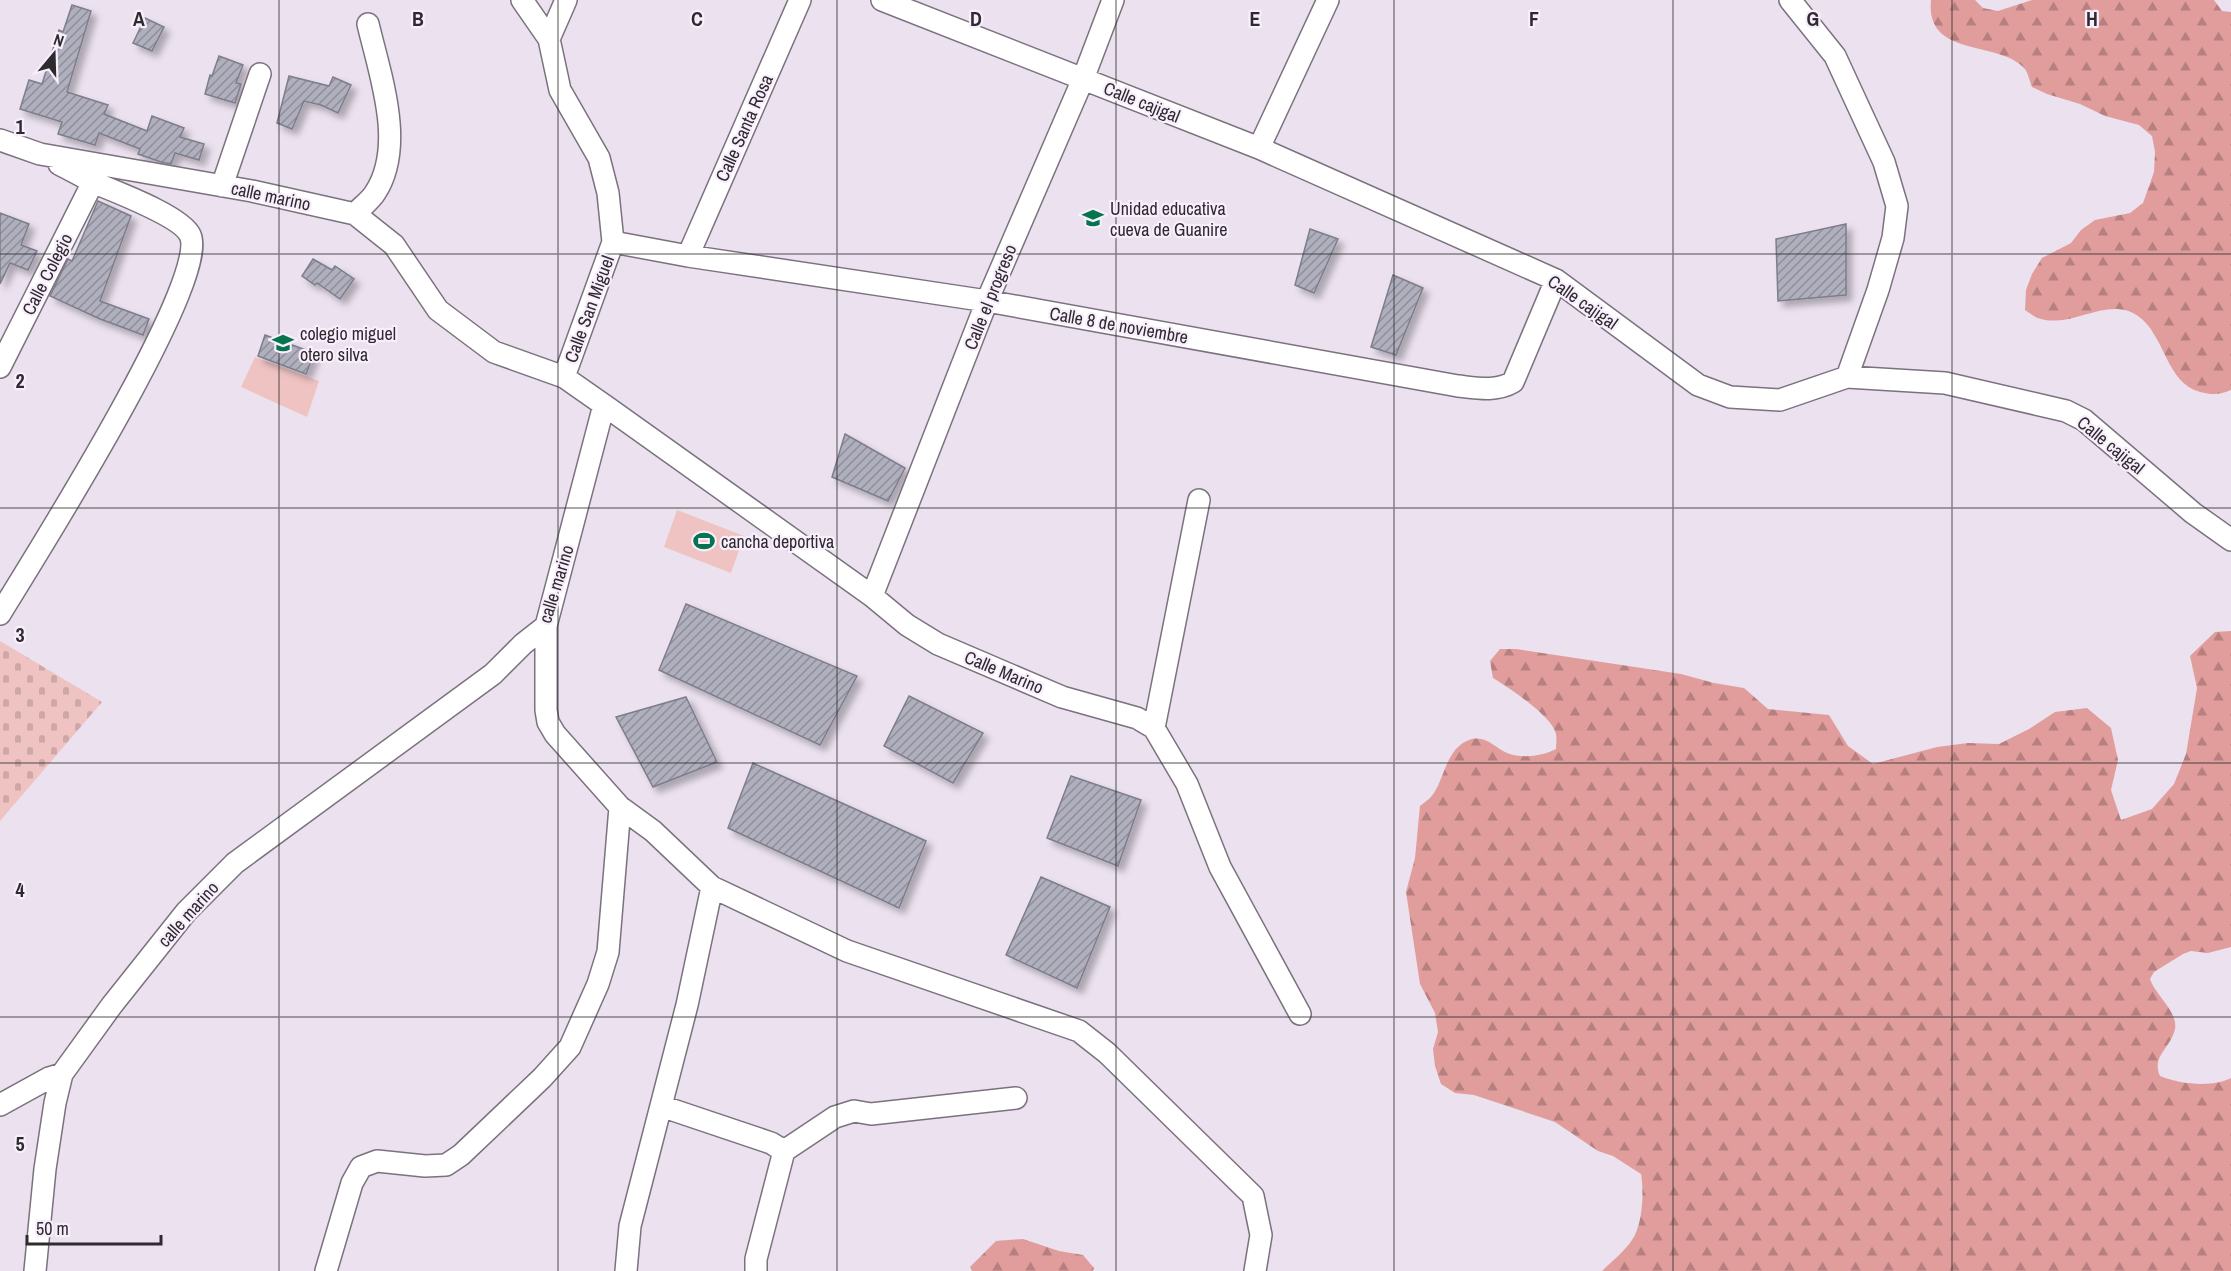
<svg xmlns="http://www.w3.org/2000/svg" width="2231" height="1271" font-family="'Archivo Narrow',sans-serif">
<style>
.forest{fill:url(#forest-firs)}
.cemetery{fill:url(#cemetery-stones)}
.pitch{fill:#efc3c2}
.building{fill:url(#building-hatch);stroke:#7e7d8b;stroke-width:1.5;filter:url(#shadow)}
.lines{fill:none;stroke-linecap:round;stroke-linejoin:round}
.street-casing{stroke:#7b727e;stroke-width:24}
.street{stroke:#fff;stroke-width:21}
.grid{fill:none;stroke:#2e2b30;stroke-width:1.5;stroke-opacity:0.55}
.labels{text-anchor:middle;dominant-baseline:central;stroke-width:4.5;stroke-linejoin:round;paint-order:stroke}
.street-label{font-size:18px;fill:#2e2b30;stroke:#f9eefc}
.poi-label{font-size:18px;fill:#2e2b30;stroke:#f9eefc;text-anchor:start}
.grid-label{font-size:20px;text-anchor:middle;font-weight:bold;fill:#2e2b30;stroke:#f9eefc;stroke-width:4.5;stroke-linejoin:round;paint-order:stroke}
</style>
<defs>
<pattern id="forest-firs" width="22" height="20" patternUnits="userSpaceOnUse" patternTransform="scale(1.5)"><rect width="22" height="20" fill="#e19d9c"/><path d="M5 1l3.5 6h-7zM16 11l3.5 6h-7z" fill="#b78080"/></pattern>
<pattern id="cemetery-stones" width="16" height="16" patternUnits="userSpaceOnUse" patternTransform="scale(1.5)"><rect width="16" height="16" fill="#efc3c2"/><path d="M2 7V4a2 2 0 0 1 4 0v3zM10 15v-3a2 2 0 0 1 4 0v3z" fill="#cda8a7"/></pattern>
<pattern id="building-hatch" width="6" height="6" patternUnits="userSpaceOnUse" patternTransform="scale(1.5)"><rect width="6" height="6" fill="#afafbe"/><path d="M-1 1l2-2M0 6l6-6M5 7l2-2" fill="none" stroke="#8f8f9b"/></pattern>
<filter id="shadow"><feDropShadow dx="5.5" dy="5.5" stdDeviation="3" flood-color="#0004"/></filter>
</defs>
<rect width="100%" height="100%" fill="#ebe1ef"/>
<path class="forest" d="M1931,0H1975L1983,8L1998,11L2032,0H2214L2222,11L2231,12V390C2220,395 2212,395 2200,392C2165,382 2166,336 2138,316C2109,295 2073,328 2041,319C2035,318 2030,313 2025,310L2026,290L2032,274L2042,258L2071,243L2081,230L2095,220L2130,213L2143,203L2154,172L2155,152L2152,136L2139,125L2105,116L2080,104L2047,94L2032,87C2030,82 2028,73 2025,69C1998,39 1925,59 1931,0Z
M2231,631V947L2208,953L2191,951L2183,954L2154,972L2150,979C2155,995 2178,1011 2175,1029C2171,1048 2151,1056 2160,1076C2180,1084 2211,1088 2231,1078V1271H1602C1612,1261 1625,1251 1632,1240C1643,1225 1644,1191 1641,1174L1613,1156L1598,1151L1555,1122L1474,1095L1455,1093L1441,1084L1435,1066L1433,1049L1438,1032L1435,1013L1420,984L1406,892L1415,858L1420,806C1425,802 1431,798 1434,793C1445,776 1447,748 1469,740C1485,734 1494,747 1507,753C1522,759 1543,756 1556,749C1556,744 1557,739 1556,734C1553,717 1508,687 1493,678L1490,661L1500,649H1516L1681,674L1714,683L1744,688L1768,709L1829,715L1848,746L1873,764L1937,747L1968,743L1999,744L2029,729L2055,712L2087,708L2111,728L2118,760L2111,790L2121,820L2152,809L2174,784L2186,754L2197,688L2190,656L2215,632Z
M1023,1239L1059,1251L1083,1255L1094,1268L1093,1271H972L970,1267L996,1241Z"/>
<path class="cemetery" d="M0,641L102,702L0,821Z"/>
<path class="pitch" d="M255,357L319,381L307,417L241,387Z
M677,510L744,536L731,573L664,547Z"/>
<path class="building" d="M72,5L91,11L67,92L108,105L104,114L147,131L152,116L184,128L180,137L204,144L199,160L175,153L171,164L161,162L138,154L140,149L99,133L95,145L58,134L62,122L20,109L29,80L42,84L59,30L63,32Z
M145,18L164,27L152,51L133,43Z
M219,56L243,65L236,83L241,84L235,103L205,94L210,75L212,76Z
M289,76L329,86L333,77L351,85L338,113L321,105L304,101L292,129L277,123Z
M98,201L131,216L100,301L149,319L143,335L100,319L50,296L68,259L72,261Z
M0,213L29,224L21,245L37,251L28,270L10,263L0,284Z
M1846,224V295L1778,301L1776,239Z
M1310,229L1338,239L1314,293L1295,285Z
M313,259L332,270L335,266L354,279L340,299L317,283L315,285L302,276Z
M1393,275L1423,288L1396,355L1371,347Z
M265,335L314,353L306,374L258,356Z
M845,434L905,468L888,501L832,477Z
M686,604L857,676L820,745L659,670Z
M909,696L983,733L953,783L884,746Z
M686,697L717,762L653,787L616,717Z
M753,763L926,841L899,908L728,828Z
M1071,776L1141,800L1118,866L1047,838Z
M1041,877L1110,907L1077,988L1006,955Z"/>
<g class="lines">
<defs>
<path id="street" d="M522,0L549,39
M882,0L1259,148L1556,280L1698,385L1730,397L1780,400L1847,377L1945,383L2066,411L2084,420L2193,513L2231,540
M1790,0L1835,56L1884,162L1897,206L1893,238L1878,290L1847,377
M0,140L40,154L252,191L355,214L394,245L438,310L494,352L564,377L604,405L546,626L523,644L493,674L235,863L186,912L112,1005L62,1074L55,1103L45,1169L35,1271
M1259,148L1328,0
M222,186L260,74
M355,214C361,207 370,201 375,193C406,146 380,75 368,24
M613,242L688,256L987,301L1458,386C1477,388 1496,392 1513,382L1556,280
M688,256L800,0
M0,367L93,182
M564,377L613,242L608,193L599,158L560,90L549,39L566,0
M604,405L872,596L907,625L938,644L1062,697L1137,718L1154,728L1187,784L1220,867L1300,1014
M872,596L987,301L1083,79L1113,0
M0,614C31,563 212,278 190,235C181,216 116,192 95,183C83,177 71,170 59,164
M546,626V710L548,722L555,734L620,807L653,831L712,887L847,951L1079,1031L1107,1053L1253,1196L1261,1235L1255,1271
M1154,728L1199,500
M0,1105L49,1078L62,1074
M661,1106L771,1143L784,1151L756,1259V1271
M784,1151L835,1117L854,1111L871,1114L1016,1098
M326,1271L352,1183L361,1167L377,1161L425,1166L446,1165L461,1155L542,1078L570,1047L598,984L608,952L620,807
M626,1271L630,1226L687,1005L712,887"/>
</defs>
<use href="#street" class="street-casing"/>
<use href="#street" class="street"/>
</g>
<path class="grid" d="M279,0V1271M558,0V1271M837,0V1271M1116,0V1271M1394,0V1271M1673,0V1271M1952,0V1271M0,254H2231M0,508H2231M0,763H2231M0,1017H2231"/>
<defs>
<symbol id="school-bare" viewBox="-9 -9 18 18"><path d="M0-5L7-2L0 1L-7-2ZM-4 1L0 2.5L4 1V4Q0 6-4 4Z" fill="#06744e" stroke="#f9eefc" stroke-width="2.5" paint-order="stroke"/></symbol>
<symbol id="stadium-bare" viewBox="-9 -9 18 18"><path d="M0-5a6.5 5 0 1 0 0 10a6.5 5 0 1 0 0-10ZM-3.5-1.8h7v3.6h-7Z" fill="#06744e" stroke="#f9eefc" stroke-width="2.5" paint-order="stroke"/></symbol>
</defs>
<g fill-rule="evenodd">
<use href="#school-bare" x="1078" y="203" width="30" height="30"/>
<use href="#school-bare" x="268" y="328" width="30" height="30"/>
<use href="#stadium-bare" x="689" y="526" width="30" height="30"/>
</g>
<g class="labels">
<g class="street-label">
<text transform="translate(1142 102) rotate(22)">Calle cajigal</text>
<text transform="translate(744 128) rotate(-66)">Calle Santa Rosa</text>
<text transform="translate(271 196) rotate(12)">calle marino</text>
<text transform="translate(47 274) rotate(-63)">Calle Colegio</text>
<text transform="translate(990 297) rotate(-68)">Calle el progreso</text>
<text transform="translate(1583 302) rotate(35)">Calle cajigal</text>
<text transform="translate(589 309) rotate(-70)">Calle San Miguel</text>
<text transform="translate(1119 325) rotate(10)">Calle 8 de noviembre</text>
<text transform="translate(2111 445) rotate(39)">Calle cajigal</text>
<text transform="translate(556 584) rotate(-73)">calle marino</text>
<text transform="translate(1004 672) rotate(23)">Calle Marino</text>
<text transform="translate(188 914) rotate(-48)">calle marino</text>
</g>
<g class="poi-label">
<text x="1110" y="208">Unidad educativa<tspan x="1110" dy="21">cueva de Guanire</tspan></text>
<text x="300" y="333">colegio miguel<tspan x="300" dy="21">otero silva</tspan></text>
<text x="721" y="541">cancha deportiva</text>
</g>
</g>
<g class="grid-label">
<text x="139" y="26">A</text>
<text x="418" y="26">B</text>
<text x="697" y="26">C</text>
<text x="976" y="26">D</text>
<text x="1255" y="26">E</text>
<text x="1534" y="26">F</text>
<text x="1813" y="26">G</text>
<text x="2092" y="26">H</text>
<text x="20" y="134">1</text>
<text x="20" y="388">2</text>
<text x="20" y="642">3</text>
<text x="20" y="897">4</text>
<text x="20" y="1151">5</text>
</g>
<g transform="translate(54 54) rotate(19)" stroke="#f9eefc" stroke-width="4.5" paint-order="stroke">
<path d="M0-4.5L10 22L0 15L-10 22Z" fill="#2e2b30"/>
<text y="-9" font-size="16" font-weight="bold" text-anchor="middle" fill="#2e2b30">N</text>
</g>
<path d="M27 1235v9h134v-9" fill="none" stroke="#2e2b30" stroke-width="3"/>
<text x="36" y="1235" font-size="18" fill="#2e2b30" stroke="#f9eefc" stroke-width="4.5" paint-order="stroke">50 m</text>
</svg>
